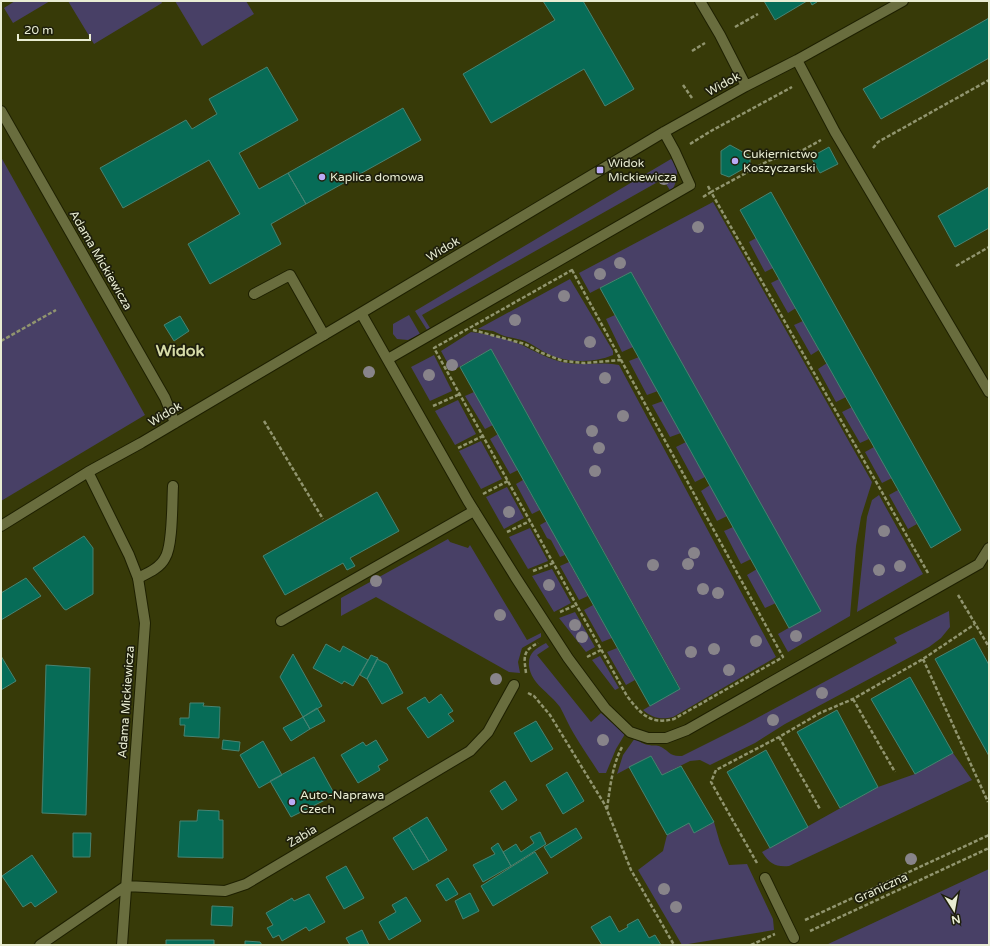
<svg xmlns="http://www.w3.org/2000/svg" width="990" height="946" font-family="'Varela Round',sans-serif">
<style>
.green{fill:#484066}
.building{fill:#076c57;stroke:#488372}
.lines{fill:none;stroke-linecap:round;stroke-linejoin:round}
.lane-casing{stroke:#1e2000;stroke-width:12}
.street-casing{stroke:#1e2000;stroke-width:12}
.path{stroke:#91956f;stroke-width:2.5;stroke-dasharray:4 2;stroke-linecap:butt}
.lane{stroke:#696d3e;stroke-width:10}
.street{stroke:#696d3e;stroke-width:10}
.tree{fill:#88848a}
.poi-dot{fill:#baaaf6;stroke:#1e1f0c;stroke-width:1.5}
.labels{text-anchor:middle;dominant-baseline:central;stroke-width:3.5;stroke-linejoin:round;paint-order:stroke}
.street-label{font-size:12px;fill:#e9edd3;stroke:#1e1f0c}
.poi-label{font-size:12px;fill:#e9edd3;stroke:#1e1f0c;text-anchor:start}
.district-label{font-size:16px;font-weight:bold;fill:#d7dca9;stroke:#1e1f0c}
</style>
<rect width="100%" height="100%" fill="#373a08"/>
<path class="green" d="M15,1H50L13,23L4,8Z
M68,1H161L162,3L94,44Z
M175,1H246L254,14L202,46Z
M1,157L145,415L1,501Z
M671,159C681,168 677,183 671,192L663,179L422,315L430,328L427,330L415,311Z
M713,202L872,482L861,517L856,546L850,616L788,652L778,634L820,610L631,272L590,293L579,273Z
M756,238L773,268L765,272L749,242Z
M570,279L613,351V355C594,363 569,363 550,355C541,351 534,345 525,341C519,339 514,338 508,337C503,336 498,333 493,331C488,330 483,330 478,329Z
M779,279L796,308L788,313L771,283Z
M409,315L420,334L408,340L397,339L393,334V324Z
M615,315L633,347L622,352L606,319Z
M803,321L819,350L811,355L794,325Z
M471,332C488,334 506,338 522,345C534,351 545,357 558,361C580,367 597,361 619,365L776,657L673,717C661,720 652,718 643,710L680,688L491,349L452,371L441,351Z
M434,355L452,391L430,401L411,367Z
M639,357L658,391L647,395L629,361Z
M827,363L846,397L836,402L818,369Z
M474,392L493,425L485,429L465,396Z
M458,400L476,434L455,445L435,411Z
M663,401L681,433L670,437L652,405Z
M852,407L869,439L860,443L842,412Z
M498,434L518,470L510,474L490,439Z
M481,441L502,479L481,489L459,451Z
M686,442L705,477L695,482L676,447Z
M874,447L892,478L882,483L865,452Z
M523,480L540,510L532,514L516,484Z
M710,485L727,516L717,521L701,491Z
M507,487L524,518L504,529L486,497Z
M898,490L917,524L908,529L889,495Z
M879,495L923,574L857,612L867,517L872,500Z
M547,521L565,555L560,557L551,540L547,538L540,525Z
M733,527L751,559L741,564L724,531Z
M530,528L548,561L528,569L509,537Z
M448,539L450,542L468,548L470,545L527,640L541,633V637L522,648L518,662L520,673L509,672L376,597L341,616V598Z
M569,562L588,596L579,600L560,566Z
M552,569L571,603L554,612L532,576Z
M757,569L776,603L765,608L747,575Z
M593,605L612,638L602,642L584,610Z
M949,611L950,627L941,638L929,647L785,724L755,743L710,765L700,760L690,761L662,775L651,756L617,774L623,755L635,738C639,741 644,745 649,745C653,746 655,745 659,746C669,750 669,757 682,756L744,725L897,643L894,638Z
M575,612L595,647L586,652L559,618Z
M546,643L549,647L537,655L591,722L601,713L625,734L616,749L606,773H599C591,760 582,748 574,734C569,726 565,716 560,707C550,693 531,684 529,666C528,653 535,649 546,643Z
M617,648L635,680L626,685L607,652Z
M600,656L619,688L615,690L592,660Z
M953,753L972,780L789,866C775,867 770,864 762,852L878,787L915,774Z
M714,822L720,843L729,865L747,864L773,919L774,930L682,945L638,870L663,851L667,835L689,823L694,833Z
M989,869V945H826Z"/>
<path class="building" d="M543,1H583L634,89L605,106L584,69L491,123L463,74L555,20Z
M764,1H807L775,20Z
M810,1H816L817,2L812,5Z
M989,18V58L881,119L863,89Z
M267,67L298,120L239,153L259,189L288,173L306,204L271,224L281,244L210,284L188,244L240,214L209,160L123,208L100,168L186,120L192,129L217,114L209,99Z
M403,108L421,140L306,204L288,173Z
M730,145L750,156V165L729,177L721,174V151Z
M829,147L838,164L820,173L811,157Z
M989,187V228L955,247L938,216Z
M771,192L961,530L931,548L740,210Z
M631,272L821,611L789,628L600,288Z
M180,316L189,331L174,341L164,325Z
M491,349L680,689L650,706L460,367Z
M377,492L399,531L350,558L355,566L347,570L343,563L285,595L263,556Z
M84,536L93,548V594L66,610L64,609L33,568Z
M26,578L41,596L1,620V593Z
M974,638L989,665V756L935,659Z
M326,644L340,652L343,646L368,660L353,686L344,681L342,684L313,668Z
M293,654L322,706L303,717L280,677Z
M371,655L378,658L367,679L360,675Z
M1,656L16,681L1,690Z
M377,659L387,664L403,693L382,704L367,679Z
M46,665L90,668L86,815L42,813Z
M910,677L953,753L915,774L871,699Z
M441,694L453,711L448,714L454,721L428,738L407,708L425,697L429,703Z
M190,703H204L203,706L220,707L219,738L184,736L185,725H180V718H189Z
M317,708L325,721L310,729L303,717Z
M837,710L878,787L840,808L797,732Z
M303,717L310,729L291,741L283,728Z
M536,721L553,749L531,762L514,733Z
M223,740L240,742L239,751L222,749Z
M376,740L388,760L378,766L380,770L358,783L341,755L363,742L366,746Z
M263,741L282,775L259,788L240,755Z
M766,750L808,827L770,848L727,772Z
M651,756L662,775L681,766L714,822L694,833L689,823L667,835L629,767Z
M314,757L335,795L291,817L270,781Z
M567,772L584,801L563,814L546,785Z
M505,781L517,800L502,810L490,791Z
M198,810L219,811V820H223V858L178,857L180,821H197Z
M427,817L447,850L429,861L409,828Z
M409,828L429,861L413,870L393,838Z
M576,828L582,838L551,858L544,847Z
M540,832L546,844L511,866L503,852L516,844L521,852L534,843L530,837Z
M73,833H91L90,857H73Z
M498,843L511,866L483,882L473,865L495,854L491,848Z
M535,852L548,873L493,906L481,886Z
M32,855L57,892L35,907L31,902L23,907L2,876Z
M346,866L364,898L344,909L326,877Z
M448,878L458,894L446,901L436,885Z
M470,893L479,911L463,919L455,901Z
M309,894L325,922L309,931L306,927L282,941L279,935L273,938L267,928L273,925L266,913L292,898L294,901Z
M406,897L421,921L389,940L379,922L396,912L392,905Z
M212,906L233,907L232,926L211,925Z
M610,916L619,932L628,927L627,925L638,919L649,938L655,935L661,945H602L591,927Z
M362,930L369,945H350L346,938Z
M166,940H214V945H166Z
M245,941L260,942L262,945H245Z"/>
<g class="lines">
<defs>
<path id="lane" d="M254,294L290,275L324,335
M138,578C148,573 160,568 165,558C173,546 172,502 173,486
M281,621L474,511
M765,878L794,938"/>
<path id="street" d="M700,1L720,35L746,86
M797,60L835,132L989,392
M1,111L165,398L175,423
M361,313L468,501L516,578L568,658L605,708L630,732L648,738H666L687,730L979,564L989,548
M388,359L690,185L675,152L664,132
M88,472L129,555L138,578L145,623L122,945
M1,526L88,472L141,443L361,313L664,132L746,86L797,60L903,1
M40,945L126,886L225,891L246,884L470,751L488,732L514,685"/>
</defs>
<use href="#lane" class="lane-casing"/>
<use href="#street" class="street-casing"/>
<path class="path" d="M735,27L758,14
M692,51L705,43
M683,85L692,98
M690,144L711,131L792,87
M873,148L878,142L989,80
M708,186L711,192L768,161L803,150L821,140
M703,197L711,192L928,573
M956,266L989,247
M572,270L783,657L674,719C650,725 641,714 627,696L434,348Z
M473,330L525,344L542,353L563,361L584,363L621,360
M1,341L56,310
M433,406L460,394
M264,421L323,519
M458,448L483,436
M483,494L508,481
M507,532L530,521
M533,571L553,563
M958,595L989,647
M560,612L576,605
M587,657L601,650
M923,659L988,802
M526,673C524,657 522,651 538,643
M528,693L534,696L550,715L605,805L631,870L674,945
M853,699L895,772
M779,737L820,809
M607,809C610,788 612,766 622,747
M757,863L711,782L716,770L779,737L820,713L853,699L923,659L975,624
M805,920L989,835
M810,931L989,848
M751,945L775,934"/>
<use href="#lane" class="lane"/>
<use href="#street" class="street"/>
</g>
<g class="tree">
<circle cx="664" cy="179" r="6"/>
<circle cx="698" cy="227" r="6"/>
<circle cx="620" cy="263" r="6"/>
<circle cx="600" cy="274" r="6"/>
<circle cx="564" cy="296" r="6"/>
<circle cx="515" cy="320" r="6"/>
<circle cx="590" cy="342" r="6"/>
<circle cx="452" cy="365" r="6"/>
<circle cx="369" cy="372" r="6"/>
<circle cx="429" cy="375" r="6"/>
<circle cx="605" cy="378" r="6"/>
<circle cx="623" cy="416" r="6"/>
<circle cx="592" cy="431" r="6"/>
<circle cx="599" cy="448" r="6"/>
<circle cx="595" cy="471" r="6"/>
<circle cx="509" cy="512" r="6"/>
<circle cx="884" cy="531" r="6"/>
<circle cx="694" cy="553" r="6"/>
<circle cx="688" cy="564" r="6"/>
<circle cx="653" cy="565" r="6"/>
<circle cx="900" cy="566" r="6"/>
<circle cx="879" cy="570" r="6"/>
<circle cx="376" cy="581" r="6"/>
<circle cx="549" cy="585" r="6"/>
<circle cx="703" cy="589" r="6"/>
<circle cx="718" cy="593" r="6"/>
<circle cx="500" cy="615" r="6"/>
<circle cx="575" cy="625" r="6"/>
<circle cx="796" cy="636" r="6"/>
<circle cx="582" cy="637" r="6"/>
<circle cx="756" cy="641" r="6"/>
<circle cx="714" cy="649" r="6"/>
<circle cx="691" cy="652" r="6"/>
<circle cx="729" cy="670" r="6"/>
<circle cx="496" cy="679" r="6"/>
<circle cx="822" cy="693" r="6"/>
<circle cx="773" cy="720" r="6"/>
<circle cx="603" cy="740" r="6"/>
<circle cx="911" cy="859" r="6"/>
<circle cx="664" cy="889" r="6"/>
<circle cx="676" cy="907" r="6"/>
</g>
<g class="poi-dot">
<circle cx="735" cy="161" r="4"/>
<rect x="596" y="166" width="8" height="8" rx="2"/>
<circle cx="322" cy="177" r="4"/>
<circle cx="292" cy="802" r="4"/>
</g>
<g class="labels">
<g class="street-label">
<text transform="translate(723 84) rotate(-29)">Widok</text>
<text transform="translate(443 249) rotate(-31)">Widok</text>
<text transform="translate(101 260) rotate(60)">Adama Mickiewicza</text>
<text transform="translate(165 414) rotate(-31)">Widok</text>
<text transform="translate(126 702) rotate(-86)">Adama Mickiewicza</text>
<text transform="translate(302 836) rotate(-31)">Żabia</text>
<text transform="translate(881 888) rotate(-25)">Graniczna</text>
</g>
<g class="poi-label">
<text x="743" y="154">Cukiernictwo<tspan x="743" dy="14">Koszyczarski</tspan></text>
<text x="608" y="163">Widok<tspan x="608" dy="14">Mickiewicza</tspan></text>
<text x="330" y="177">Kaplica domowa</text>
<text x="300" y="795">Auto-Naprawa<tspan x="300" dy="14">Czech</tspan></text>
</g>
<g class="district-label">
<text x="180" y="351">Widok</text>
</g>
</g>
<rect width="990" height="946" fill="none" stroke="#e9edd3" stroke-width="4"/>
<g transform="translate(954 910) rotate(169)" stroke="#1e1f0c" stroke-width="3" paint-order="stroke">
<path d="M0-3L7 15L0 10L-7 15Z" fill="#e9edd3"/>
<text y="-6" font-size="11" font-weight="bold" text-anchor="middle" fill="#e9edd3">N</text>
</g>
<path d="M18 34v6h72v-6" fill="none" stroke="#e9edd3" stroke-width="2"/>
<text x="24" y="34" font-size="12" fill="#e9edd3" stroke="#1e1f0c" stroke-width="3" paint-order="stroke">20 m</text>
</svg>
